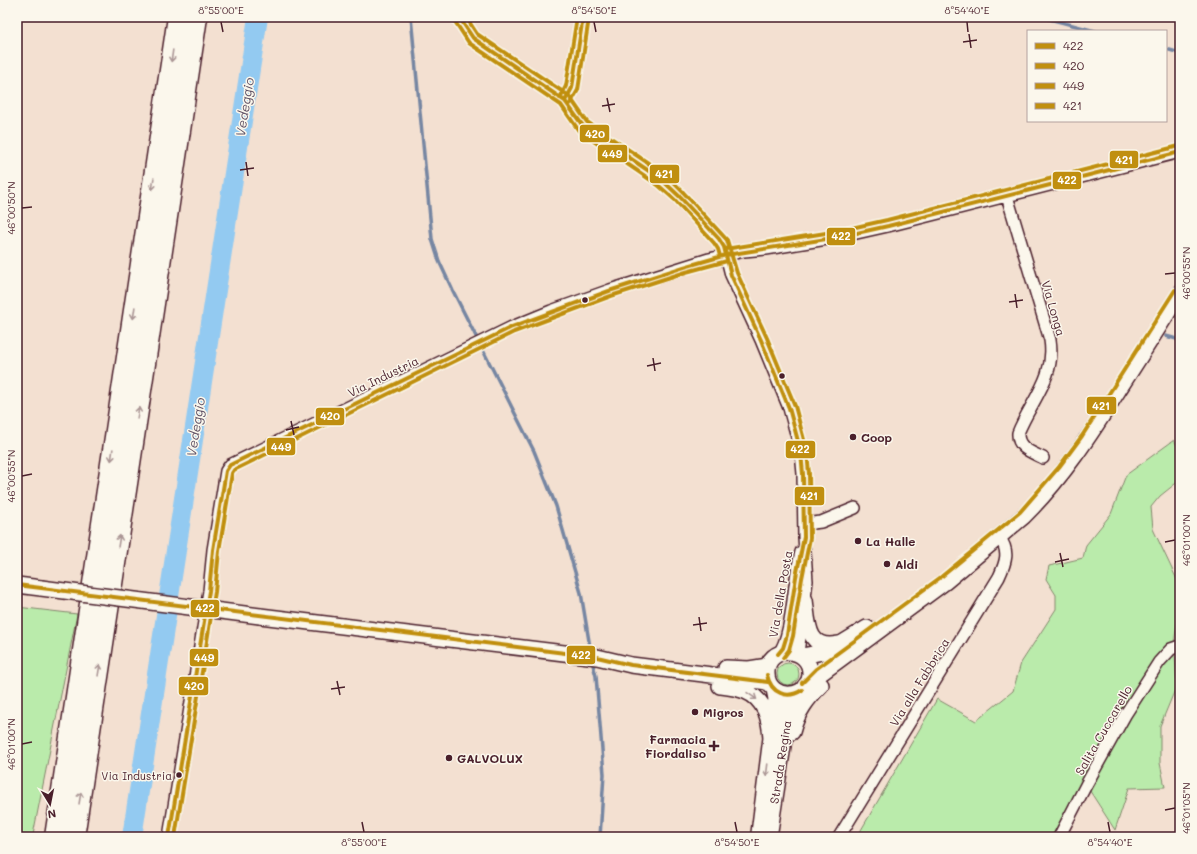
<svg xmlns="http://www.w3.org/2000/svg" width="1197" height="854" font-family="Mali,sans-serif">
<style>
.green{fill:#baebab;stroke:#82856b}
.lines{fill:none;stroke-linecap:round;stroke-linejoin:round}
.stream{stroke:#7686a2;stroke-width:3.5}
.river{stroke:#93caf1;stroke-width:20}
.minor-casing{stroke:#4a1f2b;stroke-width:14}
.secondary-casing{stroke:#4a1f2b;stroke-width:18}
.motorway-casing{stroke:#4a1f2b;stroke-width:23}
.minor{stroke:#fbf7ec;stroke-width:11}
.secondary{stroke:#fbf7ec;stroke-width:15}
.motorway{stroke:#fbf7ec;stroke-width:20}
.secondary-bridge-casing{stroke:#4a1f2b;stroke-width:18;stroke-linecap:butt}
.secondary-bridge{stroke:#fbf7ec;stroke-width:15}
.bus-1-casing{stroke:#fbf7ec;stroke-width:7}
.bus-2-casing{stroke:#fbf7ec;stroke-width:7}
.bus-3-casing{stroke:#fbf7ec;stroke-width:7}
.bus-4-casing{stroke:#fbf7ec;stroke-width:7}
.bus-1{stroke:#c08f0f;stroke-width:4}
.bus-2{stroke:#c08f0f;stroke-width:4}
.bus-3{stroke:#c08f0f;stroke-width:4}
.bus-4{stroke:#c08f0f;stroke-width:4}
.oneway{stroke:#ab9695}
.ticks{fill:none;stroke:#4a1f2b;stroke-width:1.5}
.bus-dot{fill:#4a1f2b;stroke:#fbf7ec;stroke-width:1.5}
.labels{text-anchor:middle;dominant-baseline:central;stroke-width:3;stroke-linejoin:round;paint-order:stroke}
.bus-label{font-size:11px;fill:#4a1f2b;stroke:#fbf7ec;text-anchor:end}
.street-label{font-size:12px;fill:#4a1f2b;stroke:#fbf7ec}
.poi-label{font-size:12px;font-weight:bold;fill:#4a1f2b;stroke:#fbf7ec;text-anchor:start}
.water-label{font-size:13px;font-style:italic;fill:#605266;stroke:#fbf7ec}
.line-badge{stroke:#fbf7ec;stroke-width:1.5}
.badge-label{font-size:11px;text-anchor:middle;font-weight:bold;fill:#fff}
.neatline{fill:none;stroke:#4a1f2b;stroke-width:1.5}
.ticks-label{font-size:10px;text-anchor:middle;fill:#4a1f2b}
</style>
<rect width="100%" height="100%" fill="#f3e0d1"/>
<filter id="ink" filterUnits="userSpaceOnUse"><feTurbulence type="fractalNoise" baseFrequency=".025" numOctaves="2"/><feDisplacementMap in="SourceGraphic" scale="8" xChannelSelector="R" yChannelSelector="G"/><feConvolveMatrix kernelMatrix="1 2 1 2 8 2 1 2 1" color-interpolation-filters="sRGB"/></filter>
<g filter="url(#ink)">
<path class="green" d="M1174,440L1180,452V480L1160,496L1151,507L1153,529L1180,586V603L1174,643L1177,685L1160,726V763L1165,787L1129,788L1115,830L1086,785L1057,837H857L937,699L976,721L1013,691L1021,663L1056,609V595L1046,579L1049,566L1083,558L1086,545L1111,514L1126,475Z
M17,607L77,614L33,835H17Z
M777 674a11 11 0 1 1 22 0a11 11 0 1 1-22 0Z"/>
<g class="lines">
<path class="stream" d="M411,17L432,239L439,261L453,291L534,451L556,506L581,593L591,653
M1042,17L1095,31
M1166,49L1180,53
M1166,336L1180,340
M592,661L596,676L604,774L600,837"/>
<path class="river" d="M132,837L258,17"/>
<defs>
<path id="minor" d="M1007,196L1050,340C1056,378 1031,400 1018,433C1017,448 1031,452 1043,458
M726,255L731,275L761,340L789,408L801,452L803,474L804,537L807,581L798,653
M804,524L821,522L855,508
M778,654C790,641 793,597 796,579C797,570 799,561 801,552
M169,837L209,591L213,550L226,471L230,465L512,327L551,311L610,290L709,259L744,251L766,249L839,237L888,226L1180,152
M839,837L999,577C1006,562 1010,551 999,537
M1059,837L1086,785L1125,715L1159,662L1171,649L1180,646"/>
<path id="secondary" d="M17,585L41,588
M805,600C808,621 806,651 838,644
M260,616L597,657L631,665L768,682
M802,656L823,652L836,647L867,628
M726,668L749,669L768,666
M720,686C728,687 737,688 745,691C765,699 770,719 771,739
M806,687L820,674L945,582L1024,516C1062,478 1091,434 1119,389C1140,357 1160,325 1180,293
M792,732C797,712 807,699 821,685
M759,833L775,706L776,699L774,689
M769,837L789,707C792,693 809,690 810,675C812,645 765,644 767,674C767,680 770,686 775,690C783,696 792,695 801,691"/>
<path id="motorway" d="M55,837L178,17
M74,837L197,17"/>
</defs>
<use href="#minor" class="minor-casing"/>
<use href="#secondary" class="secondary-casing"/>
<use href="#motorway" class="motorway-casing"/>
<use href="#minor" class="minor"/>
<use href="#secondary" class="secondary"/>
<use href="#motorway" class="motorway"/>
<defs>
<path id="secondary-bridge" d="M41,588L260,616"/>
</defs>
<use href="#secondary-bridge" class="secondary-bridge-casing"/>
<use href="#secondary-bridge" class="secondary-bridge"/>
<defs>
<path id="bus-1" d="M726,255L839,237L888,226L1180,152
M726,255L731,275L761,340L789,408L801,452L803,474L804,537L796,577L787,635L783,648L778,654
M17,585L597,657L631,665L768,682
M767,675C771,693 787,700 802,690"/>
<path id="bus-2" d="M459,17L473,38L565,101L583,126L662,180L679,196L719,239L724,247L726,255
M565,101L572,88L583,17
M169,837L209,591L213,550L226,471L230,465L512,327L609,291L684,267L726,255"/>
<path id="bus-3" d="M454,20L469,43L561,105L579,131L658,185L675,200L714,243L718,249L720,256
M570,104L578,90L589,18
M175,837L215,592L219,551L232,473L234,470L514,332L611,296L686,272L727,261"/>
<path id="bus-4" d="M466,17L477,34L569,96L587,122L666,175L683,192L727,240L737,273L767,338L795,406L807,451L809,474L810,538L802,578L793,636L789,650L783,658
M560,98L566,86L577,17
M725,249L838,231L887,220L1179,146
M802,683L816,669L941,577L1020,512L1059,467L1082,436L1175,290"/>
</defs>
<use href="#bus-1" class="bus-1-casing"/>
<use href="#bus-2" class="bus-2-casing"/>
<use href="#bus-3" class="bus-3-casing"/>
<use href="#bus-4" class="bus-4-casing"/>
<use href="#bus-1" class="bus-1"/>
<use href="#bus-2" class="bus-2"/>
<use href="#bus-3" class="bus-3"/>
<use href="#bus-4" class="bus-4"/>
</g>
<defs><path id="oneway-shaft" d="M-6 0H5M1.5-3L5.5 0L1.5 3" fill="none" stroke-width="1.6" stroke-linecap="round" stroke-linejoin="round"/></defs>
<g class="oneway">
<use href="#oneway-shaft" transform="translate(172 56) rotate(98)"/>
<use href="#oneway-shaft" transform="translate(153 184) rotate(98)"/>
<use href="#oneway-shaft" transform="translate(134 313) rotate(98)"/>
<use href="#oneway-shaft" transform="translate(138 413) rotate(-81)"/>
<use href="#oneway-shaft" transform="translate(112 455) rotate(98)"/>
<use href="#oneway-shaft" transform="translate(119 541) rotate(-81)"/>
<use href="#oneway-shaft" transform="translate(99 670) rotate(-81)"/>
<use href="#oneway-shaft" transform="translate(752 696) rotate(35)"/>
<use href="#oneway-shaft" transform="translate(767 770) rotate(97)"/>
<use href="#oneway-shaft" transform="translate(80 798) rotate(-81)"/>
</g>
</g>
<path class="ticks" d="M221,22L223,32M594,22L596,32M967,22L968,32M969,34L971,48M963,42L977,40M607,98L610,112M602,106L615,104M246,162L248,176M240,170L254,168M22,208L32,207M1165,274L1175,273M1015,294L1017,308M1009,302L1023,300M653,358L655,371M647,366L661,363M291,421L294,435M286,430L299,427M22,476L32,474M1165,542L1175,540M1060,553L1063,567M1055,562L1069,559M699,617L701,631M693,625L707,623M337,681L340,695M331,689L345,687M22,744L32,742M1165,810L1175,808M362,822L364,832M735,822L737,832M1108,822L1110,832"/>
<g class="bus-dot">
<circle cx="585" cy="300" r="3.5"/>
<circle cx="782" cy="376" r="3.5"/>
<circle cx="853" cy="437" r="4"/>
<circle cx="858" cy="541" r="4"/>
<circle cx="887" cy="564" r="4"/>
<circle cx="695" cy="712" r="4"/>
<path d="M712 740h4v4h4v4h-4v4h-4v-4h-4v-4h4z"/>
<circle cx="449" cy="758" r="4"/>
<circle cx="179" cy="775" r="3.5"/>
</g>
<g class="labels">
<g class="bus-label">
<text x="172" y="775">Via Industria</text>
</g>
<g class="street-label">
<text transform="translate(1054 308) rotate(74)">Via Longa</text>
<text transform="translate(383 376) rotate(-26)">Via Industria</text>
<text transform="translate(780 594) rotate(-80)">Via della Posta</text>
<text transform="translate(919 682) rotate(-58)">Via alla Fabbrica</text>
<text transform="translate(1103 730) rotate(-60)">Salita Cuccarello</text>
<text transform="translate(780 762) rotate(-81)">Strada Regina</text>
</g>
<g class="poi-label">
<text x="861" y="437">Coop</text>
<text x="866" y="541">La Halle</text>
<text x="895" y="564">Aldi</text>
<text x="703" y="712">Migros</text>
<text x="706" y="739" text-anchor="end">Farmacia<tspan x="706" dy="14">Fiordaliso</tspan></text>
<text x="457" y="758">GALVOLUX</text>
</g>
<g class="water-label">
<text transform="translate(244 107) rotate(-81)">Vedeggio</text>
<text transform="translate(195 427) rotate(-81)">Vedeggio</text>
</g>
</g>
<g class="line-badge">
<rect x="579" y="124" width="31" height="19" rx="4" fill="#c08f0f"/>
<rect x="597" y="144" width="31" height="19" rx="4" fill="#c08f0f"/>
<rect x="1109" y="150" width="30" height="19" rx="4" fill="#c08f0f"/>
<rect x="649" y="164" width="31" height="20" rx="4" fill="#c08f0f"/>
<rect x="1052" y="171" width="30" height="19" rx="4" fill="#c08f0f"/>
<rect x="826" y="227" width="30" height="19" rx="4" fill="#c08f0f"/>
<rect x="1086" y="396" width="31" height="19" rx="4" fill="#c08f0f"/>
<rect x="315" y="407" width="30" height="19" rx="4" fill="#c08f0f"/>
<rect x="266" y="437" width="30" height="19" rx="4" fill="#c08f0f"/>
<rect x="785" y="440" width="31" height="19" rx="4" fill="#c08f0f"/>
<rect x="794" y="486" width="31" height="20" rx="4" fill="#c08f0f"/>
<rect x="190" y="599" width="30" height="19" rx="4" fill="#c08f0f"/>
<rect x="566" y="645" width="30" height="20" rx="4" fill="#c08f0f"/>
<rect x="189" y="648" width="30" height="19" rx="4" fill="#c08f0f"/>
<rect x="178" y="676" width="31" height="20" rx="4" fill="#c08f0f"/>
</g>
<g class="badge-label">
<text x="595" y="138">420</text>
<text x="612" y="158">449</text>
<text x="1124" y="164">421</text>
<text x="664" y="178">421</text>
<text x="1067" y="184">422</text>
<text x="841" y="240">422</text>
<text x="1101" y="410">421</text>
<text x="330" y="420">420</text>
<text x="281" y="451">449</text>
<text x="800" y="453">422</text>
<text x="809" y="500">421</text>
<text x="205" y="612">422</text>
<text x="581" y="659">422</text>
<text x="204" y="662">449</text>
<text x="194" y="690">420</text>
</g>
<rect width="1197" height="854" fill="none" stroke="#fbf7ec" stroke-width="44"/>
<rect x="1027" y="30" width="140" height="92" fill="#fbf7ec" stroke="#b4a19f"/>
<rect x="1035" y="43" width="20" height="6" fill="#c08f0f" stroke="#b4a19f"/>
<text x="1063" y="50" font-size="12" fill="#4a1f2b">422</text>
<rect x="1035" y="63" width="20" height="6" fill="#c08f0f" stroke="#b4a19f"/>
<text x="1063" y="70" font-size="12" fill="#4a1f2b">420</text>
<rect x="1035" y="83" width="20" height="6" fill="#c08f0f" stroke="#b4a19f"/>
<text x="1063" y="90" font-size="12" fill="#4a1f2b">449</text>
<rect x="1035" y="103" width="20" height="6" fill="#c08f0f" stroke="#b4a19f"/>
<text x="1063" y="110" font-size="12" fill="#4a1f2b">421</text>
<g transform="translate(50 804) rotate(170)" stroke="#fbf7ec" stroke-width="3" paint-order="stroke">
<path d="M0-3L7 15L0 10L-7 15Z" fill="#4a1f2b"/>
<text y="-6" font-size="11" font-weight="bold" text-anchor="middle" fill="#4a1f2b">N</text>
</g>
<rect x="22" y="22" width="1153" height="810" class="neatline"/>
<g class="ticks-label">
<text x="221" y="14">8°55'00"E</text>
<text x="594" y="14">8°54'50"E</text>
<text x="967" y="14">8°54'40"E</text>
<text transform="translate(11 208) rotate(-90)" y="4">46°00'50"N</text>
<text transform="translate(1186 273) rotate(-90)" y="4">46°00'55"N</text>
<text transform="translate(11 476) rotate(-90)" y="4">46°00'55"N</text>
<text transform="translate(1186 540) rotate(-90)" y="4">46°01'00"N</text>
<text transform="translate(11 744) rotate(-90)" y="4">46°01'00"N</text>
<text transform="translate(1186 808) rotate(-90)" y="4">46°01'05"N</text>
<text x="364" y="846">8°55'00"E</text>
<text x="737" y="846">8°54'50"E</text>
<text x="1110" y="846">8°54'40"E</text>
</g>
</svg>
